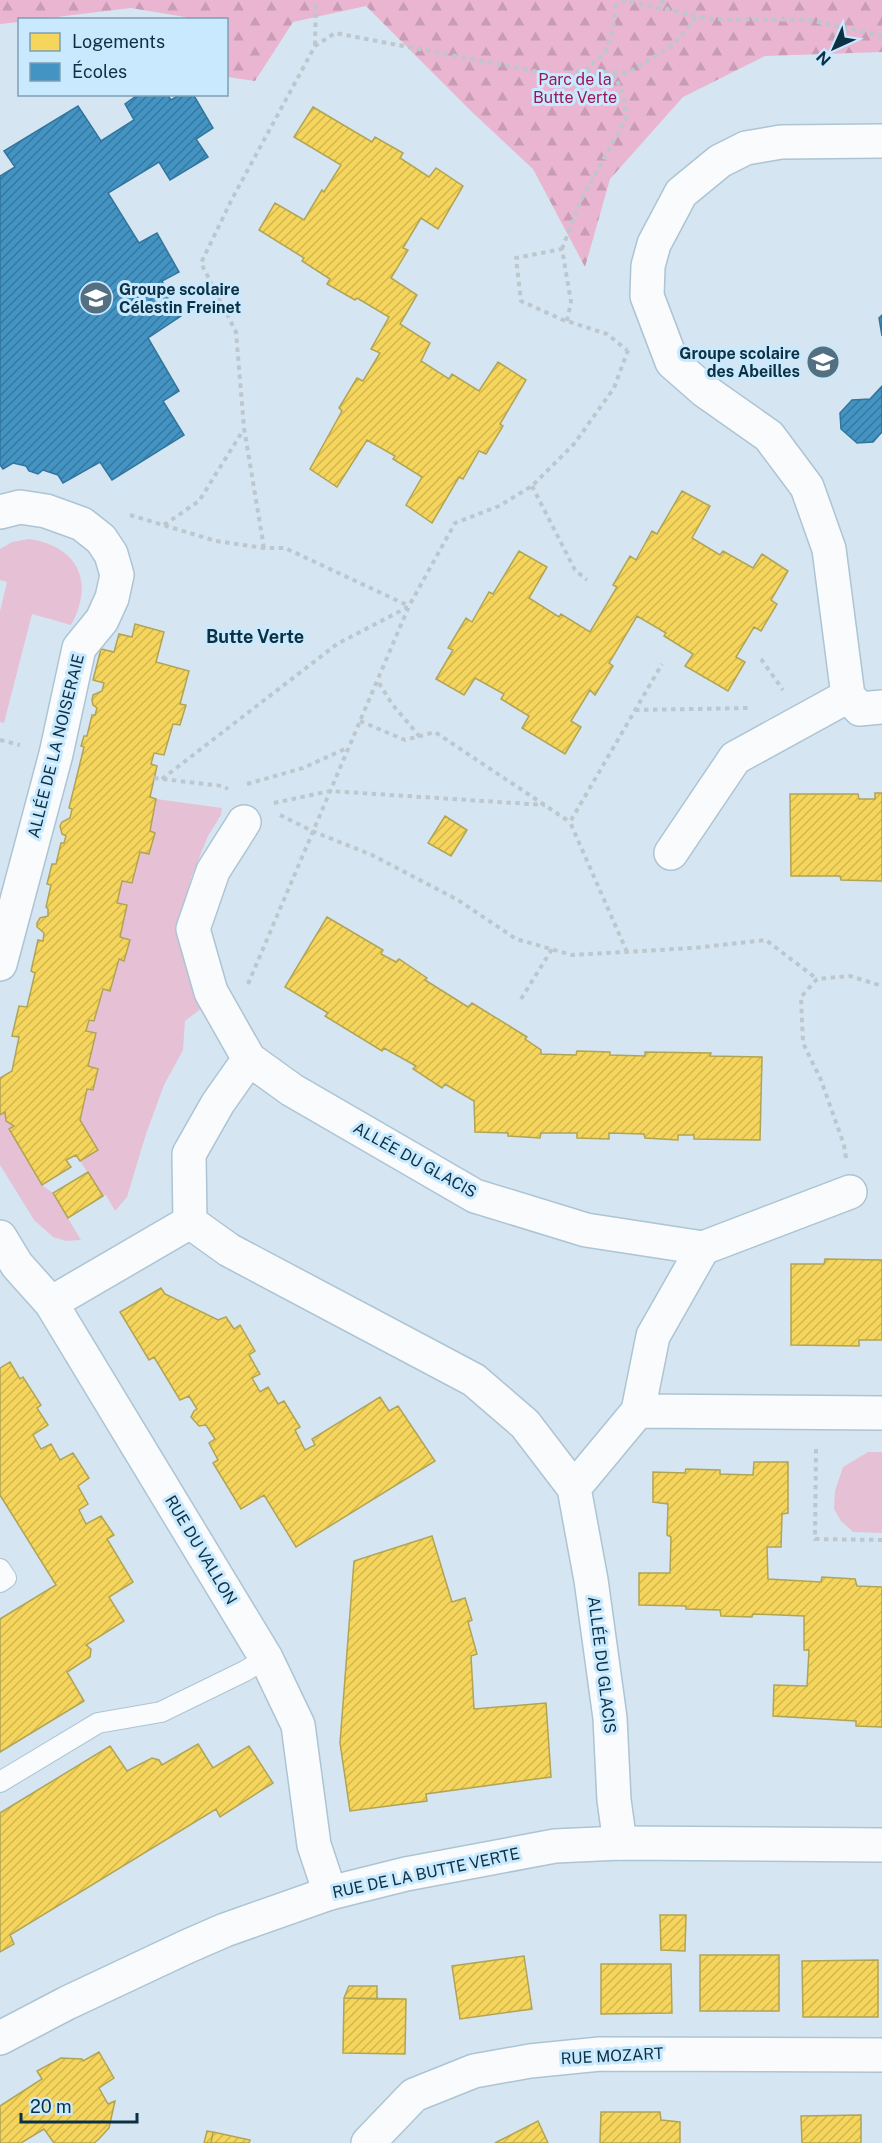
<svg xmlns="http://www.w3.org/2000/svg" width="882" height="2143" font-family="'Public Sans',sans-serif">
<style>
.green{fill:#e6c1d6}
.forest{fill:url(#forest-firs)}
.homes{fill:url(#homes-hatch);stroke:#b0a455;stroke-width:1.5}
.schools{fill:url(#schools-hatch);stroke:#32759d;stroke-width:1.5}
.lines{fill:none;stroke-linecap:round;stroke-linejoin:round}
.service-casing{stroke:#acc4d3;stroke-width:22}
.minor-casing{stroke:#acc4d3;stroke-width:36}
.tertiary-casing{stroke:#acc4d3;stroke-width:36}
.path{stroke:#bdc7cd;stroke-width:4;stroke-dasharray:4.5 4.5;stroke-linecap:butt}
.service{stroke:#f9fbfd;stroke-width:20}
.minor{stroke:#f9fbfd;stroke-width:33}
.tertiary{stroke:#f9fbfd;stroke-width:33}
.labels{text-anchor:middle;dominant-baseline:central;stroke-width:6;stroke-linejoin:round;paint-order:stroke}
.park-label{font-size:16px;fill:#991957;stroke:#c9e9fe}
.poi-label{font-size:16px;font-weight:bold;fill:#0c3044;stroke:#c9e9fe;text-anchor:start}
.street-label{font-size:16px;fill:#0c3044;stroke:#c9e9fe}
.neighbourhood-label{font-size:18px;font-weight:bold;fill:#0c3044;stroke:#c9e9fe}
</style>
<defs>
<pattern id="forest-firs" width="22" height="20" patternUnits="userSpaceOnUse" patternTransform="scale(1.5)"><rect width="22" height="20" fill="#e9b5d0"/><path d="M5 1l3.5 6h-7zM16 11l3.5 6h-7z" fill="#c79cb4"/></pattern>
<pattern id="homes-hatch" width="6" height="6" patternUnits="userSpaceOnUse" patternTransform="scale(1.5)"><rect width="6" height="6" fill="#f6d55c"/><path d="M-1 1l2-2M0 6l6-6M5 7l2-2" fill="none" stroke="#d2b751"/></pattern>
<pattern id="schools-hatch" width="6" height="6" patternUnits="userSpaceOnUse" patternTransform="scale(1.5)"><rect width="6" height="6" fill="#4393c3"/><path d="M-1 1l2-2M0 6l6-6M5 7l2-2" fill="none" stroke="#3678a0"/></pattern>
</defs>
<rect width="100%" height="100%" fill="#d5e6f2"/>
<path class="green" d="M29,539C78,546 95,582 71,625L32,614L4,723L0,722V611L7,582L0,580V549L12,542Z
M156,799L222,808L221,815L208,836L191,878L184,927L202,1008L185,1021L183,1050L164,1085L146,1134L127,1197L115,1211L106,1195L103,1196L80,1161L97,1150L80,1120L87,1089H93L98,1069L88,1066L96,1034L86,1031L89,1020L103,989L110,991L119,959L123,961L130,940L120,937L127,905L117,903L122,881L132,883L140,852L150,854L155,833L150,831Z
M5,1112L6,1121L14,1126L9,1130L42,1185L53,1193L81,1240L66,1241L53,1237L34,1220L0,1165V1115Z
M868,1452H882V1533L853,1532L841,1521L834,1509L835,1491L843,1467Z"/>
<path class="forest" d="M0,0H882V52L765,56L683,97L610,179L585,267L533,169L472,112L366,6L293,22L255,81L227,77L226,20L187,19L185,17L131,8L40,19L20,20L19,22L0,24Z"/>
<path class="homes" d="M313,107L372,142L375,137L403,153L400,158L429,177L436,168L463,186L438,229L421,218L403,248L408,250L391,278L417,295L400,324L430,343L421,361L449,379L452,374L479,391L498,362L526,380L500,424L503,426L486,454L479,451L463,479L459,477L432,523L406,505L422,477L393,459L395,456L367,440L337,487L310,469L342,411L339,408L357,378L363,381L380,353L371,349L389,317L357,298L355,300L327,284L330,279L302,261L304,258L259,230L275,203L304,220L322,190L324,192L341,165L294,137Z
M682,491L710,506L692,538L720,555L723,551L753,568L762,554L788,571L771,600L777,604L761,631L754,627L736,657L745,662L728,691L685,666L693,654L664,636L666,633L637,616L609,663L613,666L595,695L590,690L571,721L581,727L565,754L522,728L529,716L501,699L504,694L475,678L464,695L436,679L453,650L448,648L466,618L472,622L489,592L493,594L519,551L547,567L529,598L559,617L561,614L590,632L617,587L613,585L630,556L636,560L652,531L657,534Z
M135,624L164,632L156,662L189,671L180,704L186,705L180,725L173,724L164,755L154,753L151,764L157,766L150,797L156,799L150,831L155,833L149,854L140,852L132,883L122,881L117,903L127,905L120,937L130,940L124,961L119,959L110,991L103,989L94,1021L89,1020L86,1031L96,1033L88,1066L98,1069L93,1090L87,1089L80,1120L98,1150L80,1161L76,1155L66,1160L71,1167L42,1185L9,1129L14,1126L6,1121L5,1112L0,1115V1078L12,1071L19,1037L12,1036L19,1006L27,1007L35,973L31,971L38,940L43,941L44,933L37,927V923L40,918L48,916V909L46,907L51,885L47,884L52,864H56L61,843H64L66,836L62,834L60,826L62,822L70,818L72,809L69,808L84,747L81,746L84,736H87L92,715H95L97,708L93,705L92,700L93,695L102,691L104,683L93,680L101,649L114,652L119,634L132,637Z
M875,793H882V881L841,880L840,876H791L790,794H858L859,799H875Z
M445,816L467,830L451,856L428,843Z
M327,917L383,950L381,954L396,962L399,959L427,978L425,980L468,1007L472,1003L527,1037L525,1039L541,1050V1054L576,1055L577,1051L610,1052V1055L645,1056V1052L711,1053L710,1056L762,1057L760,1140L694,1139V1135H678V1140L645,1138L644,1134L609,1133V1139L577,1138V1133H541L540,1138L508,1136V1133L475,1132L474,1101L445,1084L442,1088L413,1069L416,1066L384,1048L382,1051L325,1016L328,1013L285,987Z
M88,1172L103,1196L68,1218L53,1193Z
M825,1259L882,1260V1340H859V1346L791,1345V1264H824Z
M161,1288L165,1294L218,1320L226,1317L234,1329L240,1325L255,1351L249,1355L260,1374L252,1378L260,1392L268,1387L278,1404L284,1401L300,1427L295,1430L305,1450L315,1445L312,1439L380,1397L389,1411L398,1406L435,1461L296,1547L264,1495L241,1509L213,1463L218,1460L209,1443L215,1439L206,1425L199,1426L191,1417L194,1411L197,1409L189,1396L180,1400L154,1357L149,1360L120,1312Z
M10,1362L20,1379L23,1377L41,1405L37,1408L48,1425L33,1435L41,1449L51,1444L60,1460L73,1453L89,1478L78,1486L88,1504L79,1510L86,1524L101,1516L114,1535L107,1539L133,1582L109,1597L124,1621L86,1645L91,1649L90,1657L67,1672L84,1701L0,1752V1619L56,1585L0,1495V1368Z
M754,1462H788V1513L782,1514L781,1547H767L768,1579L821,1582L822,1577L855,1579L857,1586L882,1587V1727L856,1726V1721L773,1716L774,1685L807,1686L809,1650H804V1616L753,1614L752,1617L721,1616L720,1610L686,1609V1606L639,1605V1573H670L671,1537L667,1535L668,1504L653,1502V1472L685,1473L686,1469L720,1470V1474L753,1475Z
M432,1536L452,1602L465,1598L472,1620L468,1622L477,1654L471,1656L474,1709L546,1703L551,1777L426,1794L427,1801L350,1811L340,1743L354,1561Z
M198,1744L213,1768L249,1746L273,1783L220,1817L216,1809L10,1935L14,1944L0,1952V1813L110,1746L127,1771L152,1758L159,1760L162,1765Z
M660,1915H686L685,1951L661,1950Z
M700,1955H779V2011H700Z
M524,1956L532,2009L460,2019L452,1966Z
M878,1960V2017H803L802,1961Z
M601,1964H671L672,2013L601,2014Z
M349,1986H377V1999L344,1998Z
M344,1998L406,1999L405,2054L343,2053Z
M99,2052L114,2078L99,2088L108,2104L115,2101L109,2128L99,2139L94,2143H54L44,2129L21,2143H0V2106L42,2079L37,2071L61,2058L82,2059L83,2061Z
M601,2112H660L661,2120L680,2122V2143H600Z
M861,2115V2143H802L801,2116Z
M538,2121L548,2143H495Z
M207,2131L213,2132L211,2143H204Z
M213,2132L250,2140L249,2143H211Z"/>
<path class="schools" d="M139,94H167L171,100L181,94H193L213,128L196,139L208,157L170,180L159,162L108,193L139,243L157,233L179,272L162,281L181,316L148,338L179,391L163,401L184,435L112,480L100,462L63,483L58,475L43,470L38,474L29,471L26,466L13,463L3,469L0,465V176L15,167L4,151L78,106L101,141L134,120L125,104Z
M882,315V336L879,318Z
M882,386V432L873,442L857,443L841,429L840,413L852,400L870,399Z"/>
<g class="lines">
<defs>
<path id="service" d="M0,1569L6,1578L0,1582
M0,1782L98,1723L161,1712L245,1671L266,1658"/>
<path id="minor" d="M882,141L781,142L746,148L720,161L681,193L654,244L648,266L647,296L672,362L705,391L769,436L807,487L829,549L848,696L860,709L882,707
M0,512L20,507L46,511L82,524L101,539L111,554L117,575L112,598L102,620L79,648L56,754L0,964
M244,822L213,871L193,929L211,992L249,1059L292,1090L475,1196L586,1230L703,1248L850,1192
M671,853L735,758L848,696
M190,1222L229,1250L474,1380L525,1424L574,1488L591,1580L610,1718L614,1800L620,1843
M190,1222L189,1154L218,1103L249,1059
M0,1237L17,1265L51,1303L266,1658L298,1725L314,1845L330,1893
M51,1303L190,1222
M638,1411L882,1413
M574,1488L638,1411L653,1336L703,1248
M368,2143L414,2095L474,2071L530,2061L600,2054L882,2055"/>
<path id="tertiary" d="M0,2038L67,2003L186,1947L225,1930L330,1893L406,1874L555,1846L620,1843L882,1845"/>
</defs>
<use href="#service" class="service-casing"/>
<use href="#minor" class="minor-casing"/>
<use href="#tertiary" class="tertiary-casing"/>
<path class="path" d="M621,0L711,19L809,20L882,36
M661,0L669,11
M315,45L316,0
M586,71L628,73L673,45L696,18
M562,249L580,202L626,118L624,96L613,72
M567,321L571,302L562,249L516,258L521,301L563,320L567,321L607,334L627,350
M532,486L575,570L587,580
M130,515L216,541L264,548H285L409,606
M164,525L199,501L244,429
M264,548L244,428L236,332L201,263L232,199L315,46L335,33L560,76L585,70L605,53L613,29L616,0
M761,659L783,690
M379,683L392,704L420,737
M635,710L749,708
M360,721L405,740L435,732L570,822
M0,740L20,745
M154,778L222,786L228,789
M162,779L337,644L408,607
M247,784L303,768L347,748
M274,803L330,791L545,805
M280,815L312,831L372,855L458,900L516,939L572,955L693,948L766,940L817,979
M627,952L570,822L662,664
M248,984L409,606L455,523L499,506L532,486L574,444L614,388L628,350
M521,999L552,949
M846,1158L844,1145L821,1080L803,1043L801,997L817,979L850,976L882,986
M816,1449L815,1539L882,1540"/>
<use href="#service" class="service"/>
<use href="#minor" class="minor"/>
<use href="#tertiary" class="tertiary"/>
</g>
<defs>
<symbol id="school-disc" viewBox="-11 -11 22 22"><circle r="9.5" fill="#527081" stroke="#c9e9fe"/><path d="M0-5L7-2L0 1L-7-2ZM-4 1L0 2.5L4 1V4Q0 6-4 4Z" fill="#fff"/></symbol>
</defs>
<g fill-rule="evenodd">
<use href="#school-disc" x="77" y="279" width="38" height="38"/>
<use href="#school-disc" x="804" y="343" width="38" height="38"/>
</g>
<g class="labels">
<g class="park-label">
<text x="575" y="79">Parc de la<tspan x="575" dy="18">Butte Verte</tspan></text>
</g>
<g class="poi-label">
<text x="119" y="289">Groupe scolaire<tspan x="119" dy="18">Célestin Freinet</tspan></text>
<text x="800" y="353" text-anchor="end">Groupe scolaire<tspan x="800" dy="18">des Abeilles</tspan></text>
</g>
<g class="street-label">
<text transform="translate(56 746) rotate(-76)">ALLÉE DE LA NOISERAIE</text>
<text transform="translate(415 1160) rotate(29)">ALLÉE DU GLACIS</text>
<text transform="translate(201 1550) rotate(59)">RUE DU VALLON</text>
<text transform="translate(602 1665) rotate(83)">ALLÉE DU GLACIS</text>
<text transform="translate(426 1873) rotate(-12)">RUE DE LA BUTTE VERTE</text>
<text transform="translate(612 2056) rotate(-3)">RUE MOZART</text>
</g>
<g class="neighbourhood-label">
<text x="255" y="636">Butte Verte</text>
</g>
</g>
<rect x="18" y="18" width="210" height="78" fill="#c9e9fe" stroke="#7d9fb4" stroke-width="1.5"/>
<rect x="30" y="33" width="30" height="18" fill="#f6d55c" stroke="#7d9fb4" stroke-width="1.5"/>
<text x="72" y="48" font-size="18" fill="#0c3044">Logements</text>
<rect x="30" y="63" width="30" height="18" fill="#4393c3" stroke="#7d9fb4" stroke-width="1.5"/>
<text x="72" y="78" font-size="18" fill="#0c3044">Écoles</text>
<g transform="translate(834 48) rotate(225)" stroke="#c9e9fe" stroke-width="4.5" paint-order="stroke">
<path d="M0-4.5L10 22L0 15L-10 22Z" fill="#0c3044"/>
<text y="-9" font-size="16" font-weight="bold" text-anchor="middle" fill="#0c3044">N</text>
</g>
<path d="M21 2113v9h116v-9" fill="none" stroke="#0c3044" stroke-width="3"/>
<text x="30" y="2113" font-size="18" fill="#0c3044" stroke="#c9e9fe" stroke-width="4.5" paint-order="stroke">20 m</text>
</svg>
